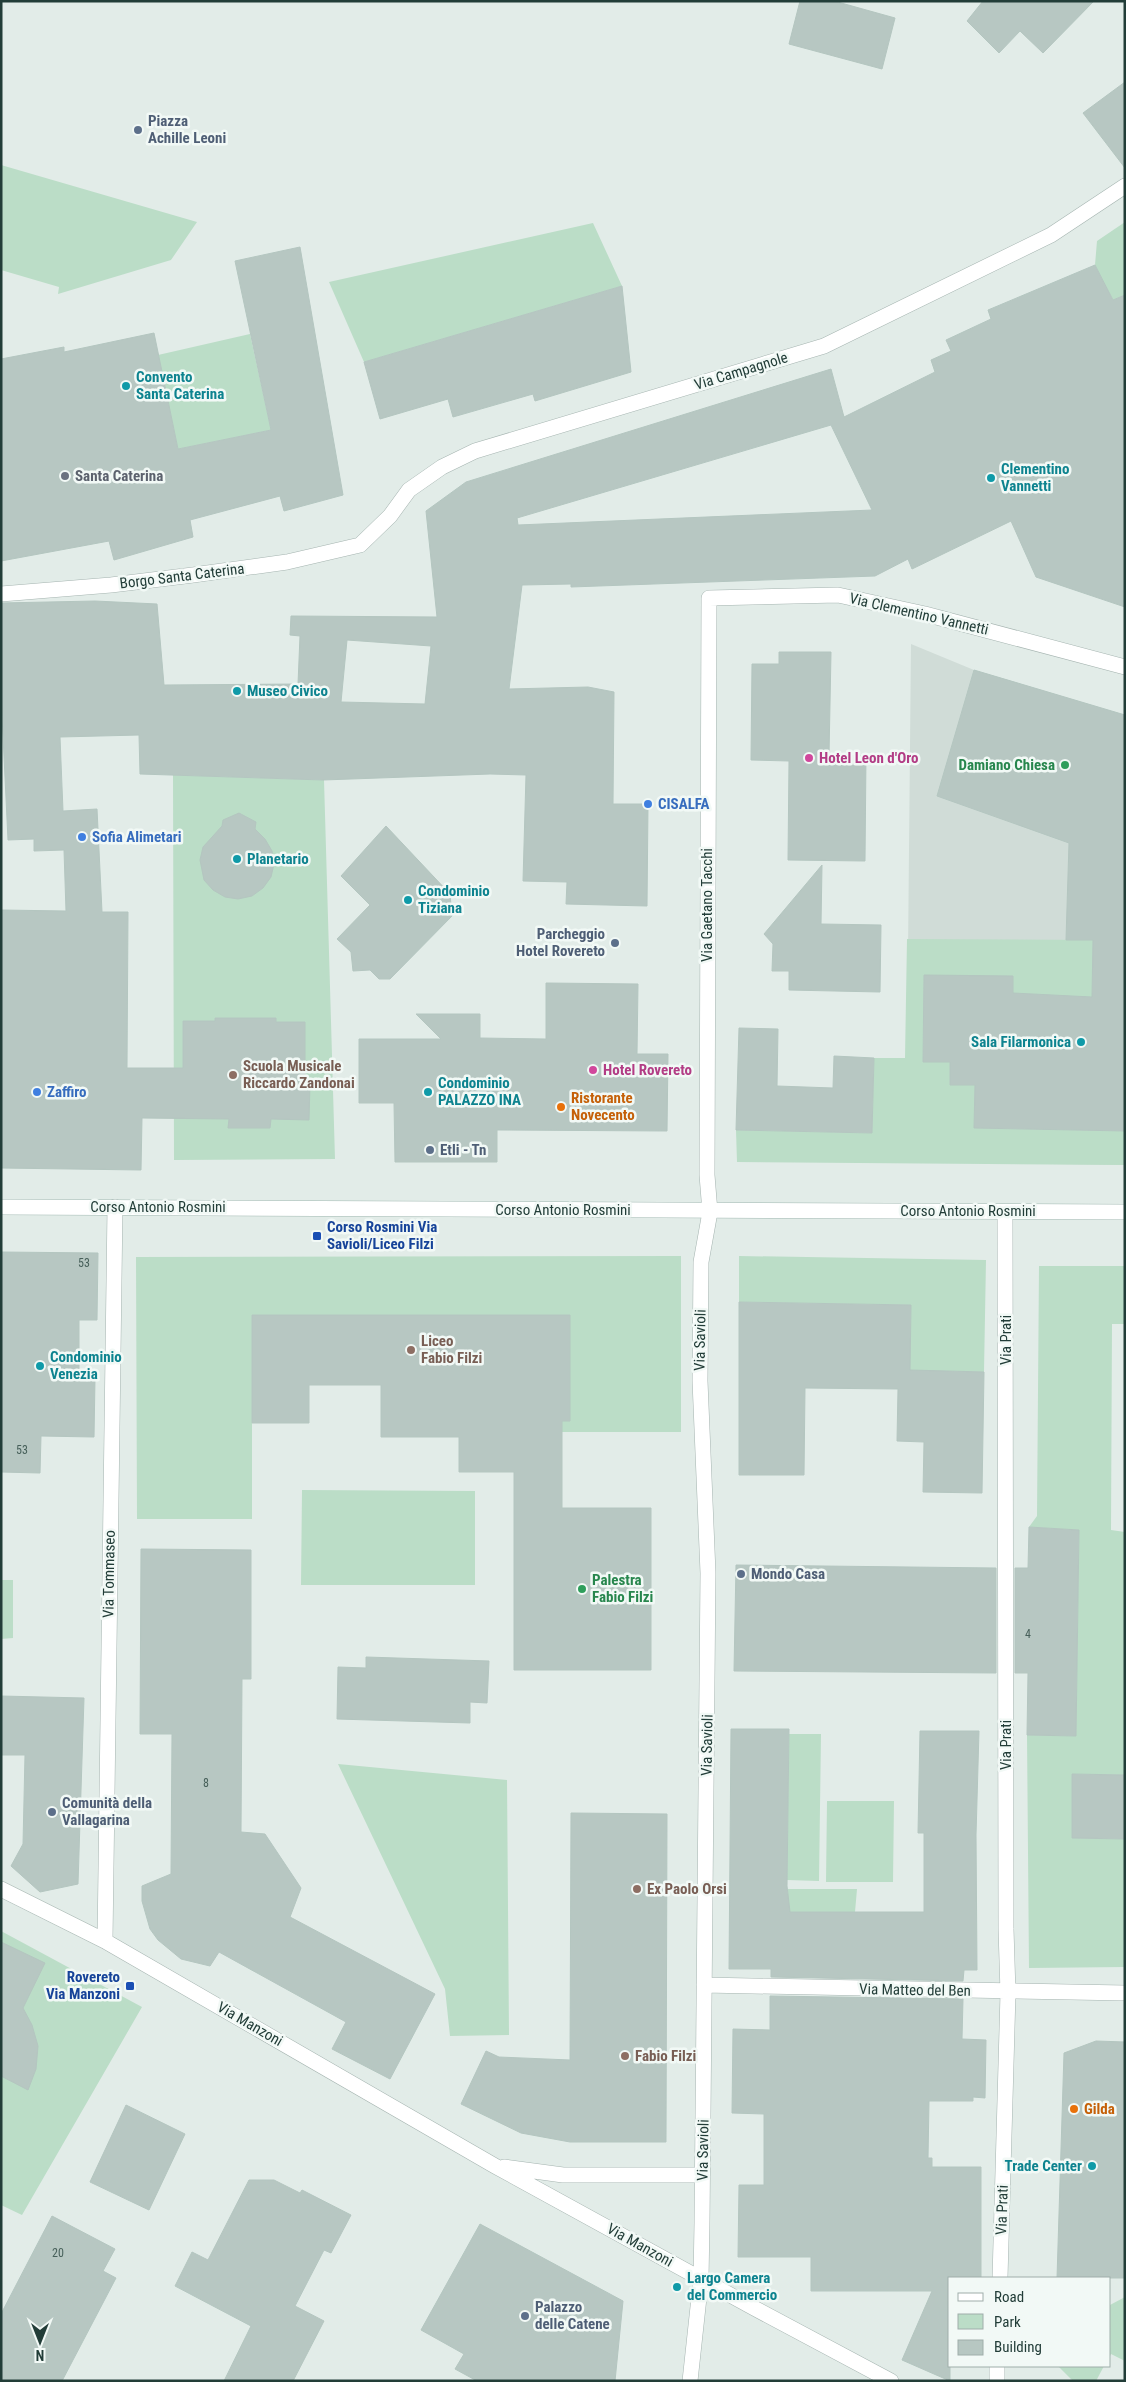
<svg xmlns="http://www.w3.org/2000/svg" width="1126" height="2382" font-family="'Roboto Condensed',sans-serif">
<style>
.built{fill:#d0dcd7}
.green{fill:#bbddc7}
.building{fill:#b7c7c2;stroke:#b4c6c0;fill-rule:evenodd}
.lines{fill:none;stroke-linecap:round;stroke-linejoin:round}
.minor-casing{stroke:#a5b4b0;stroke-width:16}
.secondary-casing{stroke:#a0b8b1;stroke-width:16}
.minor{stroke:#fff;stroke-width:15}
.secondary{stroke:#fff;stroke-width:15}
.service-dot{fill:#5c6f8a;stroke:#f2f9f6;stroke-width:2}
.culture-dot{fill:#0f9aa8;stroke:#f2f9f6;stroke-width:2}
.worship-dot{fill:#6b7280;stroke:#f2f9f6;stroke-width:2}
.hotel-dot{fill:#d1479c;stroke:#f2f9f6;stroke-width:2}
.leisure-dot{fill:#2e9e5b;stroke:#f2f9f6;stroke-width:2}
.shop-dot{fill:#3f7fe0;stroke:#f2f9f6;stroke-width:2}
.education-dot{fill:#8d6e63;stroke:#f2f9f6;stroke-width:2}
.food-dot{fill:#e8710a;stroke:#f2f9f6;stroke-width:2}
.transit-dot{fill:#1a4fb4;stroke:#f2f9f6;stroke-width:2}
.labels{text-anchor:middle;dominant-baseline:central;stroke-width:5;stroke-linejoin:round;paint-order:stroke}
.number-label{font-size:12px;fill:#47605a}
.service-label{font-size:15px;font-weight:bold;fill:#4e5e75;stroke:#f2f9f6;text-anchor:start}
.street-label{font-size:15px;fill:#223d38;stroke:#f2f9f6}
.culture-label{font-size:15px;font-weight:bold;fill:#0d838f;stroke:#f2f9f6;text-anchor:start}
.worship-label{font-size:15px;font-weight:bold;fill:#5b616d;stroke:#f2f9f6;text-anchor:start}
.hotel-label{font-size:15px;font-weight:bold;fill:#b23c85;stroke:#f2f9f6;text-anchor:start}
.leisure-label{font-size:15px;font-weight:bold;fill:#27864d;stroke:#f2f9f6;text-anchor:end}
.shop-label{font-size:15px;font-weight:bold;fill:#366cbe;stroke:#f2f9f6;text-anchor:start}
.education-label{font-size:15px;font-weight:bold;fill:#785e54;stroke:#f2f9f6;text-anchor:start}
.food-label{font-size:15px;font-weight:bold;fill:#c56008;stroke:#f2f9f6;text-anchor:start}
.transit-label{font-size:15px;font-weight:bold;fill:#164399;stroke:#f2f9f6;text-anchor:start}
</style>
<rect width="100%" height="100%" fill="#e2ece8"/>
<path class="built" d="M911,644L974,670L1125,715V1165L906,1162Z"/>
<path class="green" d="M1,165L197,222L171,260L58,294L59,287L1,270Z
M1125,222V295L1113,300L1095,265L1097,241Z
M593,223L622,286L364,362L329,282Z
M250,334L271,430L178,449L158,355Z
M173,775L324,780L335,1159L174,1160Z
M907,939L1093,940L1092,997L1033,1034L924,975L923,1062H950V1085H975L974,1128L1125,1131V1165L737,1162L736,1130L872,1133L874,1058H905Z
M681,1256V1432H497L509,1421H570V1315H252V1519H137L136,1257Z
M739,1256L986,1260L984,1372L935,1371L909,1403L911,1305L739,1302Z
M1039,1266H1125V1324H1112L1111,1530L1125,1532V1775L1072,1774V1838L1125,1839V1967L1029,1968L1027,1735L1076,1736L1079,1530L1029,1527L1037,1516Z
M302,1490L475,1491V1585H301Z
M1,1580H13V1638L1,1639Z
M789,1734H821L819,1881L787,1880Z
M338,1764L507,1780L509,2035L450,2036L445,1989Z
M827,1801H894L893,1882H826Z
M788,1889H857L855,1912H787Z
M1,1931L142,2007L22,2215L1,2205Z
M1125,2243V2361L1111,2354L1110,2356V2305L1125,2297Z
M1058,2366H1104L1096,2381H1073Z"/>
<path class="building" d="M800,1H834L895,18L882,69L789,44Z
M983,1H1094L1043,53L1020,31L999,53L967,21Z
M1125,82V168L1083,113Z
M300,247L343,495L284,511L280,496L190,520L193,537L114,560L109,541L1,561V359L64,347V352L154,333L178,449L271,430L235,261Z
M1095,265L1113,300L1125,295V607L1036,577L1011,521L912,569L908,559L875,576L571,587V584L522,585L509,689L588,687L614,692L613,804H648L647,906L566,904L567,882L523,881L526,775L490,774L323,780L140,774L139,735L60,737L63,811L97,809L102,912H128L127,1068H183V1021H215V1018H276V1022H305V1083H310L309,1120L271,1119L270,1128H228L229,1119L142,1118L141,1170L1,1168V910L66,911L64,850L34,851V839L8,840L1,694V603L95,601L157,604L164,685L298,684L300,636L290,635L291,616L437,617L426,511L466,482L831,369L844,417L935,372L931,360L951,351L946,340L991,319L988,310ZM831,425L872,510L518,525L517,518ZM347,640L431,646L425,704L341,702Z
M622,286L631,372L535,401L533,394L453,417L448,399L380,419L364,362Z
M779,652H831L829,755L866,756L865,861L788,860L789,761L751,760L752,664H779Z
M974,670L1125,715V1131L974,1128L975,1085H950V1062H923L924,975L1013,976V993L1092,997L1093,940H1066L1069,843L937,796Z
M239,813L256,822L255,829L265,839L272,851L274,864L271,877L263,888L252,896L238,899L225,897L213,890L204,880L200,860L203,847L222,826L223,820Z
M386,826L450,894L452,916L390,979H379L370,970L353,971L351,952L337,939L370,905L341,876Z
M822,865L821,924L881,925L880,992L789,990V971H772L773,944L764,934Z
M546,983L638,984L637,1054H668L667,1131L497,1130V1162H395L394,1103H359V1039H441L416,1014H480V1038L546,1039Z
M739,1028L778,1029L777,1086L833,1088L834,1056L874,1058L872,1133L736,1130Z
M1,1252L98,1253L97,1320H79V1378H95L94,1437L41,1436L40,1473L1,1472Z
M739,1302L911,1305L910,1370L984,1372L982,1493L923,1492L924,1442L897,1441L898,1389L805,1388L804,1475H739Z
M252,1315H570V1421H562V1508H651V1670H514V1472H459V1437H381V1385H309V1423H252Z
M1029,1527L1079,1530L1076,1736L1027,1735L1028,1673H1015V1568H1028Z
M141,1549L251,1550V1679H242L241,1832L265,1834L301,1888L290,1917L435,1994L390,2079L332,2049L346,2022L219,1952L210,1966L181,1959L158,1940L150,1929L142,1901V1886L171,1874L172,1734H140Z
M736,1565L996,1568V1673L734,1671Z
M366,1657L489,1661L487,1703L470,1702V1723L337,1719L338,1667L366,1668Z
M1,1696L84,1698L78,1884L40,1892L11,1866L23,1844L25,1755H1Z
M731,1729H789L787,1886L790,1912H924V1833H918L920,1731H979L976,1835L977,1970H964L963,1981L771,1977V1969H729Z
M1072,1774L1125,1775V1839L1072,1838Z
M571,1813L667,1814L666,2142H570L521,2133L461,2104L486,2051L499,2057L570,2060Z
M1,1942L45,1963L23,2008L32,2025L38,2046L36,2069L28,2090L1,2076Z
M770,1996L963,1999L962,2039L986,2040L985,2098L973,2097V2101H929L928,2158H932V2167H981V2277H950V2381L902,2360L932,2291H811V2257H738L739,2185H764V2114L732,2113L733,2029L770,2030Z
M1096,2041L1125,2042V2278H1057L1064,2053Z
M126,2105L185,2134L149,2210L90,2182Z
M249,2180H274L300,2193L302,2190L351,2215L331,2253L324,2250L295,2306L324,2321L293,2381H224L251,2326L175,2286L192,2252L208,2260Z
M52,2216L115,2249L103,2271L116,2278L62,2381H1V2314Z
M480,2224L623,2301L615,2381H477L455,2369L464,2354L421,2330Z"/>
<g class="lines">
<defs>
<path id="minor" d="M1,594L111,585L193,575L287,562L360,545L390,516L409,490L442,467L475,451L824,346L1051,235L1125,186
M1,1889L105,1941L495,2166L754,2308L891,2381
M105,1941L115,1207
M704,1985L1125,1993
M504,2167L563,2175H702
M1000,2278L1008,1993L1006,1929L1005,1212
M690,2381L701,2279L702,2223L708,1573L700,1381L701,1262L710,1212L707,1175L709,598L838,595L925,614L1125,667
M997,2381V2366"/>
<path id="secondary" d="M1,1207L1125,1212"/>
</defs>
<use href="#minor" class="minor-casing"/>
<use href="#secondary" class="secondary-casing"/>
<use href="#minor" class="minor"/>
<use href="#secondary" class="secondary"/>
</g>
<g class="service-dot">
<circle cx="138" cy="130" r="5"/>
<circle cx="615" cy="943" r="5"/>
<circle cx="430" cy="1150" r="5"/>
<circle cx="741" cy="1574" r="5"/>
<circle cx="52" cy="1812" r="5"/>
<circle cx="525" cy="2316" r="5"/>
</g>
<g class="culture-dot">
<circle cx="126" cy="386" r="5"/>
<circle cx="991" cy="478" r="5"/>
<circle cx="237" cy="691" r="5"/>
<circle cx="237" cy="859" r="5"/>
<circle cx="408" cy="900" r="5"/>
<circle cx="1081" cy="1042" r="5"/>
<circle cx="428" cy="1092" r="5"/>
<circle cx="40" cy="1366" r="5"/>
<circle cx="1092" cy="2166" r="5"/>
<circle cx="677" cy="2287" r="5"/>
</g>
<circle class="worship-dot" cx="65" cy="476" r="5"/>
<g class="hotel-dot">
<circle cx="809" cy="758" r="5"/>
<circle cx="593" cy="1070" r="5"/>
</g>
<g class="leisure-dot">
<circle cx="1065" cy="765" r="5"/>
<circle cx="582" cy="1589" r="5"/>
</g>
<g class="shop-dot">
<circle cx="648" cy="804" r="5"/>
<circle cx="82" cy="837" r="5"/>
<circle cx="37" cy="1092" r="5"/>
</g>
<g class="education-dot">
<circle cx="233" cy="1075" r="5"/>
<circle cx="411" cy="1350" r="5"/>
<circle cx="637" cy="1889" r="5"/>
<circle cx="625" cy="2056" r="5"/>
</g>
<g class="food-dot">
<circle cx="561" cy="1107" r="5"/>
<circle cx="1074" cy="2109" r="5"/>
</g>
<g class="transit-dot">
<rect x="312" y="1231" width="10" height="10" rx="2.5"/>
<rect x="125" y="1981" width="10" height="10" rx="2.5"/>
</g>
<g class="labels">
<g class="number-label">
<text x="84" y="1263">53</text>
<text x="22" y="1450">53</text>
<text x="1028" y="1634">4</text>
<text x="206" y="1783">8</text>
<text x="58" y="2253">20</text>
</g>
<g class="service-label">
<text x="148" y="121">Piazza<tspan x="148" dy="17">Achille Leoni</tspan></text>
<text x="605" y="934" text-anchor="end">Parcheggio<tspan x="605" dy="17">Hotel Rovereto</tspan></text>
<text x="440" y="1150">Etli - Tn</text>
<text x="751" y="1574">Mondo Casa</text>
<text x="62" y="1803">Comunità della<tspan x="62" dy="17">Vallagarina</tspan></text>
<text x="535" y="2307">Palazzo<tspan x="535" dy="17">delle Catene</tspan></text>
</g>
<g class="street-label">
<text transform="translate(741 371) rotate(-17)">Via Campagnole</text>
<text transform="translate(182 576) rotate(-7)">Borgo Santa Caterina</text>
<text transform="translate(919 614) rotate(13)">Via Clementino Vannetti</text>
<text transform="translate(707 905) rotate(-90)">Via Gaetano Tacchi</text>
<text x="158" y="1207">Corso Antonio Rosmini</text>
<text x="563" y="1210">Corso Antonio Rosmini</text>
<text x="968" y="1211">Corso Antonio Rosmini</text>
<text transform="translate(700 1340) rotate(-89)">Via Savioli</text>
<text transform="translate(1006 1340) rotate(-90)">Via Prati</text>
<text transform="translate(109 1574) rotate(-89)">Via Tommaseo</text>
<text transform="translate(707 1745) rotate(-89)">Via Savioli</text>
<text transform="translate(1006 1745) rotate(-90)">Via Prati</text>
<text transform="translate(915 1990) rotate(1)">Via Matteo del Ben</text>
<text transform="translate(250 2024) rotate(30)">Via Manzoni</text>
<text transform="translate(703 2150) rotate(-89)">Via Savioli</text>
<text transform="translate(1002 2210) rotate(-88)">Via Prati</text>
<text transform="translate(640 2245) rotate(29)">Via Manzoni</text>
</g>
<g class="culture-label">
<text x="136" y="377">Convento<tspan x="136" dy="17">Santa Caterina</tspan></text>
<text x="1001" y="469">Clementino<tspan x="1001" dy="17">Vannetti</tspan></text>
<text x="247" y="691">Museo Civico</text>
<text x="247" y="859">Planetario</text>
<text x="418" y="891">Condominio<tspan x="418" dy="17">Tiziana</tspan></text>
<text x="1071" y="1042" text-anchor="end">Sala Filarmonica</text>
<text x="438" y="1083">Condominio<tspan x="438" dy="17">PALAZZO INA</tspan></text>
<text x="50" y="1357">Condominio<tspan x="50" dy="17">Venezia</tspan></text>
<text x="1082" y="2166" text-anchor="end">Trade Center</text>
<text x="687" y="2278">Largo Camera<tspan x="687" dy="17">del Commercio</tspan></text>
</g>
<g class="worship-label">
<text x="75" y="476">Santa Caterina</text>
</g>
<g class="hotel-label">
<text x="819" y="758">Hotel Leon d'Oro</text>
<text x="603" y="1070">Hotel Rovereto</text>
</g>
<g class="leisure-label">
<text x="1055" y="765">Damiano Chiesa</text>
<text x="592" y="1580" text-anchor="start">Palestra<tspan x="592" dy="17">Fabio Filzi</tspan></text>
</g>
<g class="shop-label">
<text x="658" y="804">CISALFA</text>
<text x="92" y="837">Sofia Alimetari</text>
<text x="47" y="1092">Zaffiro</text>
</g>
<g class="education-label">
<text x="243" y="1066">Scuola Musicale<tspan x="243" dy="17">Riccardo Zandonai</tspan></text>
<text x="421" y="1341">Liceo<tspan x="421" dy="17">Fabio Filzi</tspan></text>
<text x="647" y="1889">Ex Paolo Orsi</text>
<text x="635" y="2056">Fabio Filzi</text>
</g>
<g class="food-label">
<text x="571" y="1098">Ristorante<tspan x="571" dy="17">Novecento</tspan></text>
<text x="1084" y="2109">Gilda</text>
</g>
<g class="transit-label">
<text x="327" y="1227">Corso Rosmini Via<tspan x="327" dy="17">Savioli/Liceo Filzi</tspan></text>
<text x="120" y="1977" text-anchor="end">Rovereto<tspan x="120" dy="17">Via Manzoni</tspan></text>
</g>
</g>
<rect width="1126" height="2382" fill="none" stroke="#223d38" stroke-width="5"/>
<rect x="948" y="2277" width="162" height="90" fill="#f2f9f6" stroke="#9faeaa"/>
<rect x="958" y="2293" width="25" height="8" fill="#ffffff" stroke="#9faeaa"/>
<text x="994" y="2302" font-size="15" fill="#223d38">Road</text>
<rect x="958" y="2314" width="25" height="15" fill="#bbddc7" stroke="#9faeaa"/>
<text x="994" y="2327" font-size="15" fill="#223d38">Park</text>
<rect x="958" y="2340" width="25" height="15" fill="#b7c7c2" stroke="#9faeaa"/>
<text x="994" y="2352" font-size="15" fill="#223d38">Building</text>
<g transform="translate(40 2342) rotate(180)" stroke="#f2f9f6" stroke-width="4" paint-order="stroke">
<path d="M0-4L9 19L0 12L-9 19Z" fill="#223d38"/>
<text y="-8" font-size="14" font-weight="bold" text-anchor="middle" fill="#223d38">N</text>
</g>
</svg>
